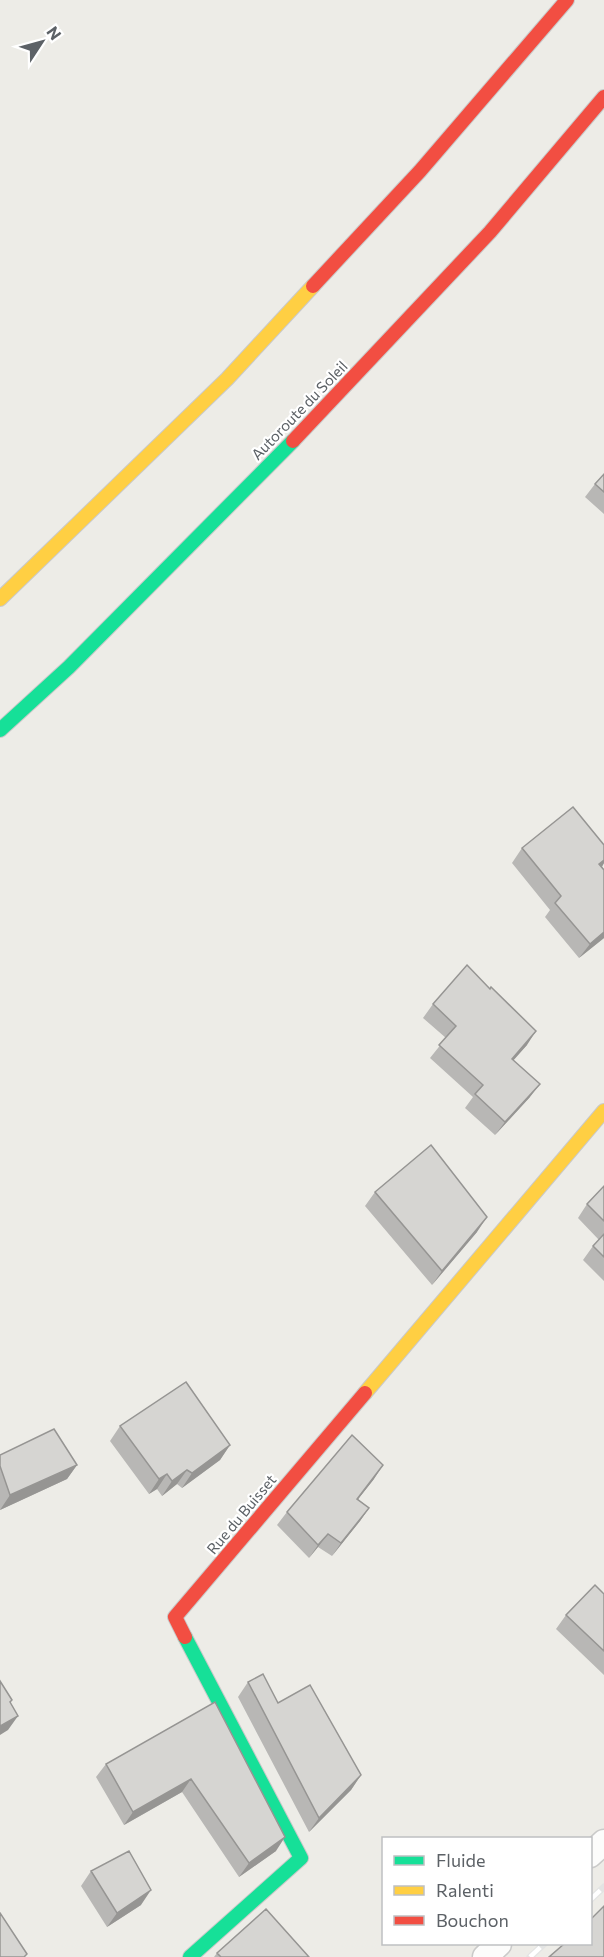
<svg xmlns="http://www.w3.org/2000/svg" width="604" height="1957" font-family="Commissioner,sans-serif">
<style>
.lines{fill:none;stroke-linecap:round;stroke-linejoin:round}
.lane-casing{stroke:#cacac9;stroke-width:27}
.fast-casing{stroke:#c9c9c9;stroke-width:16}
.slow-casing{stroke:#c9c9c9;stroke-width:16}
.jam-casing{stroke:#c9c9c9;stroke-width:16}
.lane{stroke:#fcfcfb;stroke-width:24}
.fast{stroke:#16e098;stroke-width:14}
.slow{stroke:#ffcf43;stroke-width:14}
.jam{stroke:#f24e42;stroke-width:14}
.rail-casing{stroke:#e3e4e3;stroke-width:7}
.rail{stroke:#fff;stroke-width:4.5;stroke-dasharray:14;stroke-linecap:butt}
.wall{fill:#b8b7b5}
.shaded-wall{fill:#969593}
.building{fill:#d6d5d2;stroke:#969593;stroke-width:1.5}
.labels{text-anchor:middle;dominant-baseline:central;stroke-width:4.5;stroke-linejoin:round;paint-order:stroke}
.street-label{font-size:15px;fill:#5c6166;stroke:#fff}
</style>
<rect width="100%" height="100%" fill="#edece7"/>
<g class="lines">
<defs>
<path id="lane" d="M590,1855L604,1842
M485,1957L499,1944"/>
<path id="fast" d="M0,730L69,667L293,441
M185,1637L301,1858L190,1957"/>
<path id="slow" d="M0,599L227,379L313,286
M365,1393L604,1111"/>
<path id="jam" d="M313,286L420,171L567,0
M293,441L490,232L604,97
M185,1637L175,1617L365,1393"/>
</defs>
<use href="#lane" class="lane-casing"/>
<use href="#fast" class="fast-casing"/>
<use href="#slow" class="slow-casing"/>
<use href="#jam" class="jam-casing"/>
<use href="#lane" class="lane"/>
<use href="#fast" class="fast"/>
<use href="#slow" class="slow"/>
<use href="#jam" class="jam"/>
<defs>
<path id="rail" d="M590,1900L604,1887
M530,1957L544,1944"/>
</defs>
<use href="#rail" class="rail-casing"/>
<use href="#rail" class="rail"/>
</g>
<path class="wall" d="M604,474V514L585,497L595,484Z
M604,845V863L602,867L604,870V938L579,958L545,917L550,910L512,863L522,848Z
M433,1004L527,1045L513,1060L530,1097L495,1135L465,1108L473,1097L430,1058L446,1038L423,1018Z
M604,1186V1281L583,1260L593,1246L599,1240L578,1218L587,1204Z
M375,1192L477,1232L432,1285L365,1206Z
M120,1426L230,1445L220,1460L182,1488L177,1484L162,1496L157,1489L149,1494L110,1441Z
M0,1455L77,1465L67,1479L0,1510Z
M374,1479L358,1499L369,1508L360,1521L332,1556L318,1547L309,1558L277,1525L287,1512Z
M604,1594V1675L556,1629L566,1615Z
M248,1682L278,1703L361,1775L351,1790L309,1832L238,1697Z
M215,1702L276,1851L239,1877L182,1792L124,1825L96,1777L106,1764Z
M91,1871L141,1905L107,1927L81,1886Z
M217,1953L309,1957H214Z"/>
<path class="shaded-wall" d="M604,860V863L601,868L599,864Z
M604,932V938L579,958L590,944Z
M536,1031L527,1045L503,1072L512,1059Z
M540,1084L530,1097L495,1135L505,1122Z
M487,1217L477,1232L432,1285L442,1271Z
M230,1445L220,1460L182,1488L192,1473Z
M77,1465L67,1479L0,1510L10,1495Z
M383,1465L374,1479L348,1512L357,1499Z
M187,1470L177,1484L162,1496L172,1481Z
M167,1474L157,1489L149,1494L159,1479Z
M369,1508L360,1521L332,1556L341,1543Z
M328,1534L318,1547L309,1558L318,1545Z
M18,1716L8,1730L0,1735V1726Z
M361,1775L351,1790L309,1832L319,1818Z
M191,1779L182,1792L124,1825L133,1812Z
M285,1837L276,1851L239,1877L249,1863Z
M151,1890L141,1905L107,1927L117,1913Z"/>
<path class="building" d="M604,474V492L595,484Z
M573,807L604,845V860L599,864L604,870V932L590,944L555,903L561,896L522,848Z
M467,965L490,989L491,987L536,1031L512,1059L540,1084L505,1122L475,1094L483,1085L439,1045L456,1026L433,1004Z
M431,1145L487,1217L442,1271L375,1192Z
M604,1186V1221L587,1204Z
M604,1234V1257L593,1246Z
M186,1382L230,1445L192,1473L187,1470L172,1481L167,1474L159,1479L120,1426Z
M54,1429L77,1465L10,1495L0,1466V1455Z
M352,1435L383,1465L357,1499L369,1508L341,1543L328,1534L318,1545L287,1512Z
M595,1585L604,1594V1651L566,1615Z
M263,1674L278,1703L310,1685L361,1775L319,1818L248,1682Z
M0,1681L12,1700L10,1702L18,1716L0,1726Z
M215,1702L285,1837L249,1863L191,1779L133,1812L106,1764Z
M129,1851L151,1890L117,1913L91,1871Z
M604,1906V1957H549L564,1944H591V1919Z
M266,1909L309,1957H221L217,1953Z
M0,1913L27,1954L24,1957H0Z"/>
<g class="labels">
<g class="street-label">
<text transform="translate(299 410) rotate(-46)">Autoroute du Soleil</text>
<text transform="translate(241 1514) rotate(-50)">Rue du Buisset</text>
</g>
</g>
<rect x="382" y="1837" width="210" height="108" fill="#ffffff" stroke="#bec0c2" stroke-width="1.5"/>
<rect x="394" y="1856" width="30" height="9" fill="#16e098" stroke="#bec0c2" stroke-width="1.5"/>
<text x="436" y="1867" font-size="18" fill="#5c6166">Fluide</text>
<rect x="394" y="1886" width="30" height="9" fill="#ffcf43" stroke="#bec0c2" stroke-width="1.5"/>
<text x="436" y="1897" font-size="18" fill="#5c6166">Ralenti</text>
<rect x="394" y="1916" width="30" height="9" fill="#f24e42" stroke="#bec0c2" stroke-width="1.5"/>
<text x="436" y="1927" font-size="18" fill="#5c6166">Bouchon</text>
<g transform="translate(42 42) rotate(54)" stroke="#ffffff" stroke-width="4.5" paint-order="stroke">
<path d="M0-4.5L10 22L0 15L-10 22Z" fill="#5c6166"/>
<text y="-9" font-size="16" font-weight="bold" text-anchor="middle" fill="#5c6166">N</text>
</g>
</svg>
